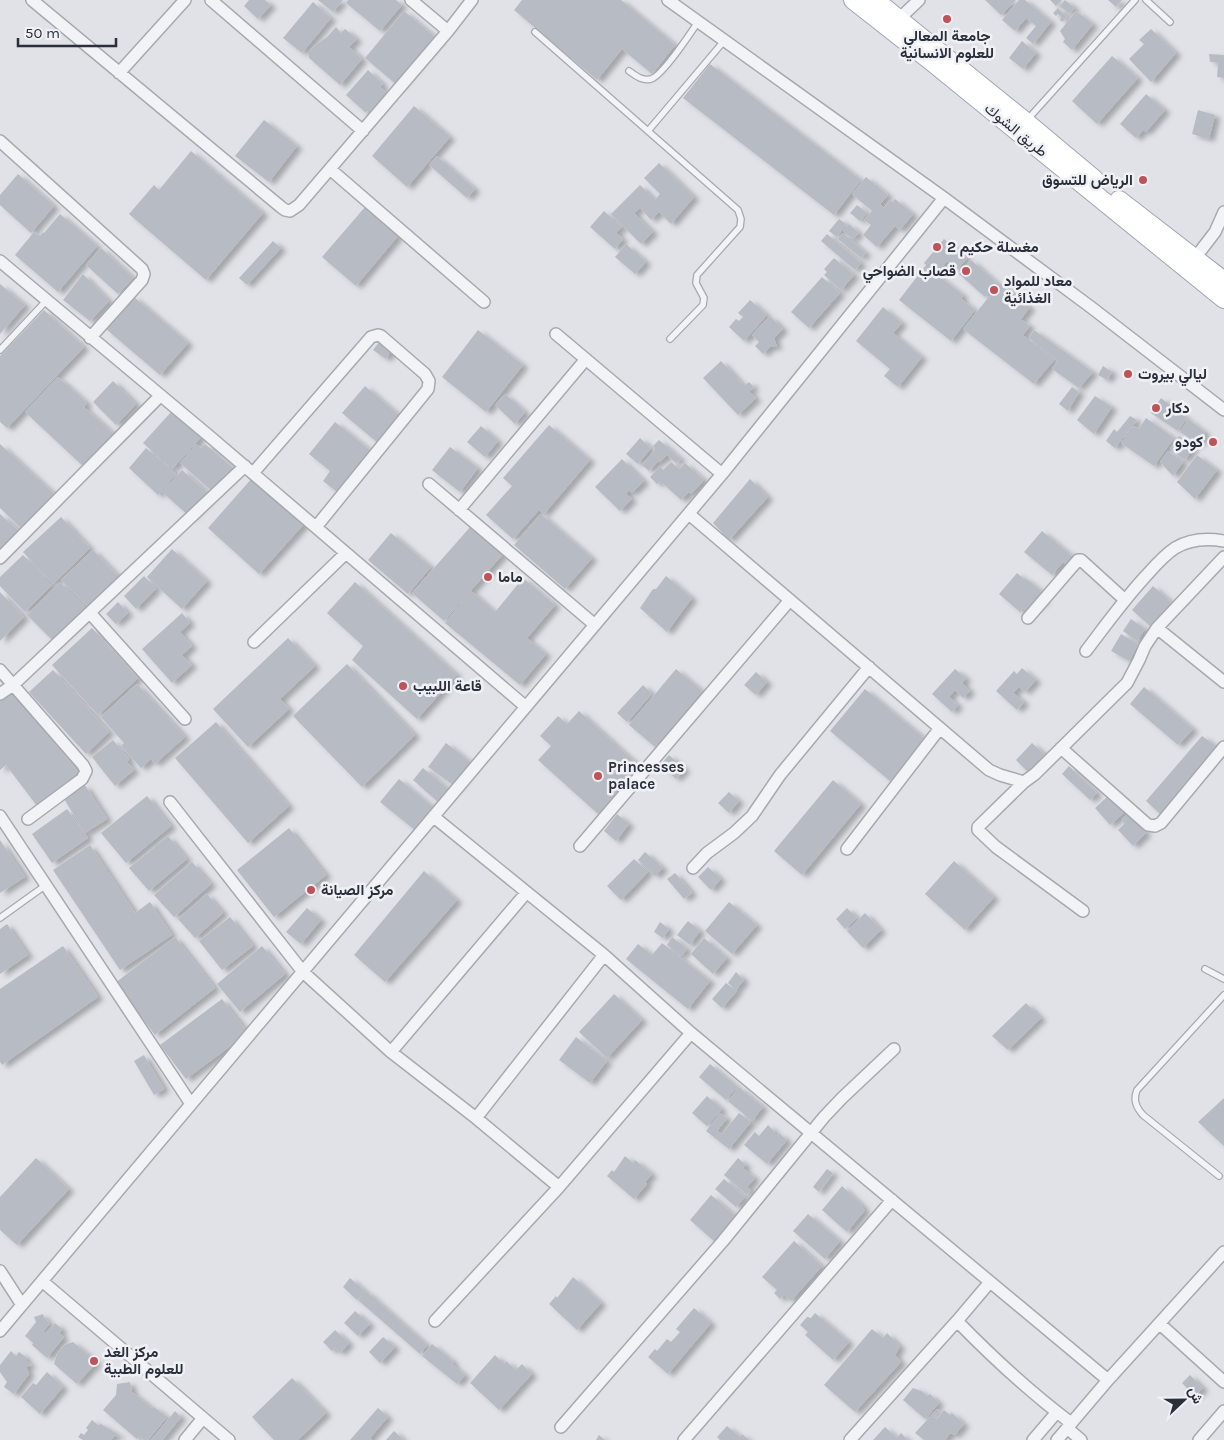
<svg xmlns="http://www.w3.org/2000/svg" width="1224" height="1440" font-family="Karla,Vazirmatn,sans-serif">
<style>
.building{fill:#b7bbc3;filter:url(#shadow)}
.lines{fill:none;stroke-linecap:round;stroke-linejoin:round}
.service-casing{stroke:#a6a9b0;stroke-width:8}
.minor-casing{stroke:#a6a9b0;stroke-width:14}
.primary-casing{stroke:#a0a6b1;stroke-width:20}
.service{stroke:#f2f3f6;stroke-width:5.5}
.minor{stroke:#f2f3f6;stroke-width:11}
.primary{stroke:#fff;stroke-width:18}
.poi-dot{fill:#be535a;stroke:#eff1f5;stroke-width:2}
.labels{text-anchor:middle;dominant-baseline:central;stroke-width:5;stroke-linejoin:round;paint-order:stroke}
.poi-label{font-size:15px;font-weight:bold;fill:#2a2f3c;stroke:#eff1f5;text-anchor:start}
.street-label{font-size:15px;fill:#2a2f3c;stroke:#eff1f5}
</style>
<defs>
<filter id="shadow"><feDropShadow dx="5.5" dy="3" stdDeviation="2.5" flood-color="#0004"/></filter>
</defs>
<rect width="100%" height="100%" fill="#e0e2e7"/>
<path class="building" d="M249,0H265L271,5L258,19L244,6Z
M318,0H343L333,12Z
M348,0H396L402,5L380,31L346,3Z
M522,0H621L675,45L652,74L622,49L597,80L514,10Z
M985,0H1016L1001,15Z
M1019,0H1025L1051,22L1033,44L1026,38L1036,26L1026,18L1015,31L1002,20Z
M1050,0H1062L1056,6Z
M1065,0L1075,8L1069,14L1060,6Z
M1108,0H1122L1116,7Z
M313,2L331,18L302,53L283,38Z
M1058,8L1067,17L1062,22L1060,20L1061,17L1058,14L1056,16L1053,13Z
M404,11L437,39L398,86L365,58Z
M1076,11L1093,24L1072,50L1063,42L1065,39L1060,31Z
M336,27L341,33L345,29L357,39L349,47L362,59L340,85L309,58V52L314,46L327,37Z
M1151,29L1176,53L1151,82L1129,59L1144,44L1139,40Z
M1022,41L1036,53L1023,69L1009,58Z
M1209,54L1224,55V78L1217,77L1218,62H1210Z
M1112,56L1138,78L1097,124L1072,101Z
M710,64L861,180L834,215L683,98Z
M368,70L383,84L380,87L387,93L374,109L365,112L346,95Z
M1146,94L1165,110L1146,132L1143,130L1136,138L1120,124Z
M414,106L450,137L407,187L372,156Z
M1198,110L1215,115L1209,139L1192,134Z
M264,120L297,146L269,182L235,156Z
M191,151L263,213L206,280L129,214L154,185L159,190Z
M437,156L475,189L467,198L429,165Z
M659,163L694,197L671,224L659,212L651,220L640,208L634,213L653,232L641,244L611,214L640,185L655,200L660,194L644,178Z
M18,174L54,206L31,233L0,205V195Z
M866,177L888,195L880,204L884,208L890,200L892,202L895,199L913,214L900,230L895,226L877,247L863,235L871,225L864,220L872,211L852,194Z
M857,205L867,213L860,221L850,213Z
M365,207L398,236L356,286L322,257Z
M604,211L622,227L616,233L623,239L615,249L590,227Z
M60,214L97,246L58,292L15,255L34,232L40,236L43,232L44,233Z
M839,219L846,224L837,237L829,231Z
M849,224L859,233L853,239L843,231Z
M843,233L866,253L861,258L838,239Z
M827,234L861,263L855,270L821,241Z
M944,239L967,258L957,270L947,261L936,274L963,295L961,299L975,310L951,341L899,300L926,265L924,263Z
M273,241L281,248L247,285L239,278Z
M626,244L646,262L635,274L615,257Z
M101,248L133,278L118,294L86,265Z
M834,258L854,275L841,290L824,275L827,272L824,269Z
M971,260L997,283L985,297L959,274Z
M83,274L109,301L90,321L63,300Z
M822,277L840,293L809,328L791,312Z
M1000,283L1030,307L1004,342L1022,320L1030,326L1023,335L1054,360L1034,384L963,329Z
M0,284L25,305L0,334Z
M134,297L188,343L160,375L106,329Z
M750,300L767,315L744,341L729,327L736,319L739,321L743,317L738,313Z
M883,307L902,323L893,333L922,357L898,387L884,376L890,369L856,341Z
M44,310L84,347L7,428L0,422V356Z
M770,316L783,329L774,338L777,347H770L763,354L755,346L759,342L752,335Z
M478,330L523,365L486,412L442,377Z
M1034,330L1093,372L1079,388L1052,369L1058,361L1029,338Z
M380,341L392,349L386,359L373,350Z
M721,361L744,386L749,382L754,387L749,391L756,398L738,415L703,378Z
M1103,366L1112,372L1107,380L1098,375Z
M58,377L87,403L84,407L115,435L85,468L25,412Z
M113,381L136,404L116,425L93,402Z
M365,386L400,416L378,443L342,413Z
M1072,387L1079,392L1068,411L1059,404Z
M505,394L525,412L515,424L495,405Z
M1095,396L1112,407L1094,434L1077,420Z
M1161,398L1187,418L1178,431L1151,413Z
M172,411L201,437L172,469L143,443Z
M1130,416L1137,420L1115,448L1106,441L1114,429L1117,432Z
M1146,418L1174,438L1154,466L1121,443L1134,426L1139,429Z
M1188,419L1205,432L1199,444L1180,432Z
M335,422L371,451L337,492L323,481L330,471L309,454Z
M549,425L590,460L544,514L539,510L513,539L486,515L512,486L503,478Z
M481,426L498,441L485,457L467,442Z
M1179,436L1194,446L1185,460L1170,449Z
M640,438L651,448L638,464L626,454Z
M659,440L681,459L676,463L667,455L660,462L658,461L649,471L642,465L655,450L653,446Z
M0,444L54,494L22,529L0,508Z
M196,444L201,448L205,444L234,469L213,492L180,463Z
M450,447L478,468L460,492L432,470Z
M146,448L176,474L158,495L129,468Z
M1168,451L1183,462L1173,476L1160,462Z
M1197,455L1217,470L1195,499L1177,482Z
M622,459L644,481L632,493L629,490L626,494L632,499L620,511L595,487Z
M671,462L679,469L685,463L704,480L691,494L689,492L681,500L660,481L657,484L650,477L660,466L663,470Z
M182,470L210,495L190,517L162,492Z
M253,477L305,523L259,574L208,528Z
M750,479L768,497L729,540L713,523Z
M0,514L18,530L0,551Z
M541,514L592,558L565,589L514,545Z
M61,517L90,548L53,584L23,552Z
M471,526L503,554L444,621L412,593Z
M1042,531L1074,558L1068,566L1063,562L1052,575L1024,552Z
M391,533L431,567L408,594L368,560Z
M172,549L207,581L182,609L147,577Z
M93,550L119,577L88,607L61,580Z
M23,555L52,585L25,612L0,586V577Z
M1017,573L1024,579L1025,578L1042,592L1039,596L1044,600L1027,611L1023,608L1020,612L999,594Z
M144,576L156,589L136,609L124,596Z
M666,576L692,598L667,632L640,608L653,589H656Z
M523,578L555,605L527,638L546,654L520,685L445,623L471,591L495,612Z
M60,582L88,610L55,643L27,615Z
M355,582L457,675L417,719L352,660L363,646L327,613Z
M1153,586L1171,602L1150,626L1132,610Z
M0,592L24,617L0,641Z
M118,602L128,613L116,624L106,614Z
M182,613L190,623L180,632L192,646L182,655L192,665L172,683L142,649Z
M1131,619L1145,629L1137,641L1123,631Z
M92,628L138,678L98,715L52,665Z
M1121,634L1138,644L1129,661L1111,651Z
M288,638L315,666L280,699L289,709L248,747L213,709Z
M347,664L415,735L362,787L293,716Z
M1022,668L1036,680L1025,692L1019,687L1013,693L1024,702L1017,710L996,691L1014,671L1017,674Z
M676,669L702,691L655,747L629,725Z
M955,669L966,678L962,683L970,691L963,698L955,690L949,697L958,705L952,712L932,694Z
M53,670L109,732L86,754L29,692Z
M756,672L767,682L756,695L744,685Z
M137,684L185,737L155,764L151,759L141,768L121,746L124,743L101,717Z
M643,685L652,694L627,722L617,713Z
M1144,687L1193,729L1178,745L1130,704Z
M865,689L925,739L890,781L830,731Z
M14,690L78,773L37,806L6,765L0,770V701Z
M579,711L640,767L598,814L538,760L551,746L540,736L558,716L567,724Z
M216,722L289,806L248,843L175,758Z
M1202,736L1216,746L1160,814L1146,801Z
M113,740L129,759L127,762L134,770L115,786L92,757Z
M446,743L473,764L456,787L428,767Z
M1032,743L1045,755L1029,773L1016,760Z
M669,755L685,769L676,779L660,765Z
M1069,766L1097,793L1090,800L1062,774Z
M423,768L450,791L439,803L413,780Z
M399,779L434,808L416,831L380,802Z
M833,780L861,804L802,875L774,851Z
M85,785L107,819L85,833L64,799Z
M729,792L739,801L729,813L718,803Z
M147,796L171,826L126,863L101,833Z
M1108,796L1113,802L1117,799L1127,810L1110,825L1095,808Z
M67,809L88,838L52,863L32,834Z
M1128,813L1146,833L1133,846L1118,830L1124,824L1122,819Z
M617,814L629,824L616,841L604,831Z
M289,828L326,875L274,917L237,870Z
M168,836L187,859L149,891L129,868Z
M0,840L25,877L0,893Z
M90,845L135,913L150,902L172,935L120,970L53,870Z
M645,852L663,868L655,876L638,860Z
M634,859L648,872L621,900L607,886Z
M954,861L994,897L965,930L925,894Z
M192,862L211,884L174,917L154,895Z
M708,867L721,879L711,890L698,877Z
M424,871L457,900L385,982L354,955Z
M675,873L692,893L684,899L667,879Z
M207,894L223,913L195,938L178,919Z
M729,902L757,925L732,954L705,931Z
M307,908L321,920L301,944L286,932Z
M847,908L857,918L845,929L836,919Z
M865,913L881,930L863,948L847,931Z
M230,917L253,946L222,970L199,941Z
M688,921L700,931L690,945L677,935Z
M660,922L669,929L663,938L654,932Z
M7,924L28,955L0,974V929Z
M175,937L215,988L155,1035L115,983Z
M672,937L687,949L681,956L667,945Z
M704,938L727,958L713,974L691,954Z
M662,943L710,981L688,1009L626,959L638,944L652,955Z
M63,946L98,997L2,1065L0,1062V989Z
M262,946L285,974L240,1012L217,984Z
M736,972L744,980L736,990L728,983Z
M726,983L737,991L722,1008L712,999Z
M614,994L642,1020L607,1058L579,1032Z
M222,999L248,1033L186,1079L160,1045Z
M1026,1003L1041,1018L1008,1050L992,1036Z
M576,1037L607,1061L590,1083L559,1060Z
M144,1055L164,1089L154,1095L134,1061Z
M710,1064L737,1087L726,1100L699,1077Z
M739,1087L763,1107L752,1121L728,1101Z
M707,1096L722,1109L707,1126L692,1113Z
M1224,1098V1146L1198,1122Z
M720,1113L727,1118L717,1131L722,1134L739,1113L751,1122L729,1149L706,1131Z
M768,1125L775,1132L774,1133L777,1136L779,1133L787,1140L767,1164L744,1145L755,1132L759,1136Z
M625,1156L633,1163L635,1160L652,1174L645,1182L647,1184L634,1199L607,1176L612,1170L614,1172Z
M36,1158L69,1189L17,1245L0,1230V1197Z
M738,1158L746,1165L743,1168L755,1178L747,1187L751,1190L747,1195L724,1175Z
M827,1169L833,1173L819,1192L813,1187Z
M724,1179L745,1197L736,1207L715,1189Z
M842,1186L863,1206L862,1207L865,1210L847,1232L822,1210Z
M711,1195L737,1217L715,1242L690,1220Z
M808,1214L840,1241L825,1259L793,1231Z
M794,1241L822,1266L791,1301L784,1295L780,1299L774,1293L777,1290L762,1277Z
M573,1277L601,1303L577,1330L549,1304L556,1296L557,1298Z
M350,1278L365,1291L357,1300L343,1287Z
M366,1291L427,1345L420,1354L358,1300Z
M694,1308L711,1323L668,1374L648,1357L655,1349L657,1351L667,1339L671,1342L680,1332L676,1329Z
M355,1311L370,1324L358,1336L344,1323Z
M815,1313L849,1342L833,1360L805,1335L808,1332L800,1325L807,1317L811,1318Z
M43,1314L45,1319L50,1323L43,1332L45,1333L55,1323L62,1329L59,1333L64,1337L47,1358L32,1345L33,1343L25,1336L36,1322L34,1317Z
M872,1329L883,1338L887,1333L900,1346L895,1355L901,1362L855,1412L824,1385Z
M335,1330L349,1343L340,1353L335,1348L332,1351L323,1342Z
M383,1337L395,1347L380,1363L369,1352Z
M73,1342L97,1362L77,1384L54,1364L57,1354L64,1345Z
M432,1344L454,1362L452,1364L465,1375L457,1384L422,1356Z
M11,1351L16,1356L19,1352L27,1358L25,1360L32,1365L26,1367L29,1374L14,1394L4,1387L7,1382L0,1372V1365Z
M495,1355L504,1364L506,1361L516,1370L522,1364L532,1374L499,1410L470,1383Z
M47,1372L63,1387L40,1414L21,1397L33,1383L36,1385Z
M1190,1375L1203,1388L1195,1396L1182,1383Z
M292,1378L326,1413L298,1440H274L252,1417Z
M130,1382L132,1392L145,1402L151,1408L154,1407L167,1417L148,1440H144L139,1436L137,1439L103,1410L116,1395L117,1384Z
M913,1388L921,1391L927,1396L930,1394L939,1403L925,1419L903,1400Z
M378,1408L388,1417L370,1438L372,1440H350Z
M937,1409L940,1411L934,1417L937,1419L944,1410L950,1415L952,1413L964,1424L955,1435L950,1433L945,1440H924L915,1433Z
M175,1411L181,1417L162,1440H151Z
M92,1420L98,1425L101,1424L121,1436L120,1437L115,1435L111,1440H83L78,1437L81,1433L84,1435L88,1430L86,1428Z
M727,1426L740,1437L742,1434L749,1440H720L717,1437Z
M885,1427L897,1438L901,1433L908,1440H873Z
M394,1431L404,1440H386Z
M599,1435L605,1440H596Z"/>
<g class="lines">
<defs>
<path id="service" d="M1146,0L1170,22
M535,32L738,210L741,219L740,227L697,275L696,283L704,298L703,305L670,339
M629,71C636,76 642,81 651,79C662,76 690,34 698,22
M1028,119L1135,0
M648,131L724,41
M0,350L46,301
M0,918L46,885
M1205,969L1224,979
M1219,1176L1143,1115C1136,1107 1133,1100 1137,1090L1224,995"/>
<path id="minor" d="M32,0L281,207L285,210L290,211L299,205L448,31L472,0
M211,0L363,131
M411,0L448,31
M668,0L944,198L1092,308L1224,410
M899,19L919,0
M119,73L185,0
M0,141L142,269L144,274L142,280L90,338
M330,169L484,302
M1195,258L1215,232L1224,212
M0,261L208,435L526,707
M556,334L722,474
M253,473L371,337L378,335L381,336L425,374L429,381L428,389L316,527
M429,484L595,625
M459,510L586,359
M689,514L989,770L1000,775L1024,782L1035,774L1127,683L1139,660L1145,646L1157,628L1224,557
M0,558L160,396
M90,613L185,719
M1028,618L1078,560H1081L1125,600
M1157,628L1224,682
M254,642L346,553
M1086,651C1105,626 1123,601 1144,578C1154,567 1163,556 1175,548C1190,539 1207,538 1224,541
M0,670L83,765L86,771L82,779L28,819
M0,694L13,685L245,466
M1061,748L1148,825L1155,826L1161,823L1224,747
M1024,782L978,827V830L996,847L1083,911
M170,802L303,972L391,1052L476,1118L559,1187
M0,816L191,1104
M434,817L604,955L691,1033L1108,1380
M580,846L790,600
M847,849L940,728
M693,868L707,853L734,833L752,816L780,775L869,667
M391,1052L526,893
M476,1118L604,955
M0,1271L22,1305
M42,1281L229,1440
M435,1321L559,1187L691,1033
M957,1321L990,1282
M1160,1324L1224,1382
M0,1331L722,474L944,198
M561,1427L723,1241L824,1117L842,1098L894,1049
M1067,1428L1081,1440
M185,1440L203,1418
M684,1440L892,1200
M850,1440L957,1321C993,1358 1030,1392 1071,1423
M1033,1440L1057,1412
M1057,1440L1108,1380L1224,1252
M1199,1440L1224,1411"/>
<path id="primary" d="M853,0L932,62L1224,299
M875,0L1026,122L1094,179
M1119,200L1224,281"/>
</defs>
<use href="#service" class="service-casing"/>
<use href="#minor" class="minor-casing"/>
<use href="#primary" class="primary-casing"/>
<use href="#service" class="service"/>
<use href="#minor" class="minor"/>
<use href="#primary" class="primary"/>
</g>
<g class="poi-dot">
<circle cx="947" cy="19" r="5"/>
<circle cx="1143" cy="180" r="5"/>
<circle cx="937" cy="247" r="5"/>
<circle cx="966" cy="271" r="5"/>
<circle cx="994" cy="290" r="5"/>
<circle cx="1128" cy="374" r="5"/>
<circle cx="1156" cy="408" r="5"/>
<circle cx="1213" cy="442" r="5"/>
<circle cx="488" cy="577" r="5"/>
<circle cx="403" cy="686" r="5"/>
<circle cx="598" cy="776" r="5"/>
<circle cx="311" cy="890" r="5"/>
<circle cx="94" cy="1361" r="5"/>
</g>
<g class="labels">
<g class="poi-label">
<text x="947" y="36" text-anchor="middle">جامعة المعالي<tspan x="947" dy="17">للعلوم الانسانية</tspan></text>
<text x="1133" y="180" text-anchor="end">الرياض للتسوق</text>
<text x="947" y="247">مغسلة حكيم 2</text>
<text x="956" y="271" text-anchor="end">قصاب الضواحي</text>
<text x="1004" y="281">معاد للمواد<tspan x="1004" dy="17">الغذائية</tspan></text>
<text x="1138" y="374">ليالي بيروت</text>
<text x="1166" y="408">دكار</text>
<text x="1203" y="442" text-anchor="end">كودو</text>
<text x="498" y="577">ماما</text>
<text x="413" y="686">قاعة اللبيب</text>
<text x="608" y="767">Princesses<tspan x="608" dy="17">palace</tspan></text>
<text x="321" y="890">مركز الصيانة</text>
<text x="104" y="1352">مركز الغد<tspan x="104" dy="17">للعلوم الطبية</tspan></text>
</g>
<g class="street-label">
<text transform="translate(1016 130) rotate(39)">طريق الشوك</text>
</g>
</g>
<g transform="translate(1184 1400) rotate(68)" stroke="#eff1f5" stroke-width="4" paint-order="stroke">
<path d="M0-4L9 19L0 12L-9 19Z" fill="#2a2f3c"/>
<text y="-8" font-size="14" font-weight="bold" text-anchor="middle" fill="#2a2f3c">ش</text>
</g>
<path d="M18 38v8h98v-8" fill="none" stroke="#2a2f3c" stroke-width="2.5"/>
<text x="25" y="38" font-size="15" fill="#2a2f3c" stroke="#eff1f5" stroke-width="4" paint-order="stroke">50 m</text>
</svg>
